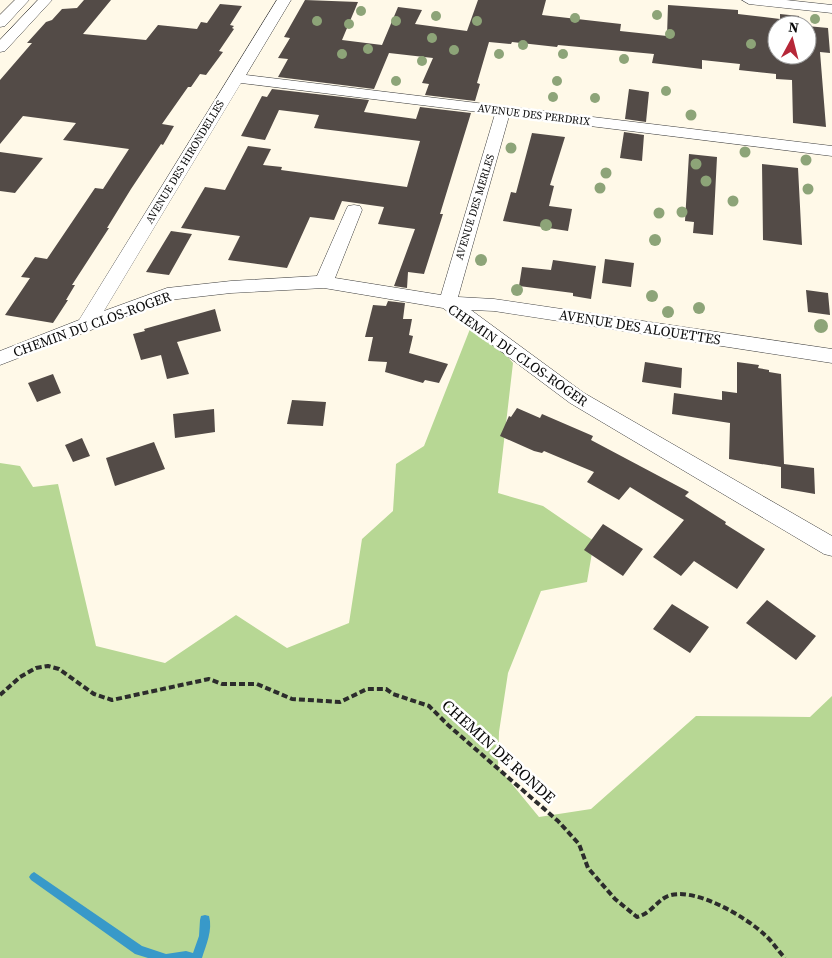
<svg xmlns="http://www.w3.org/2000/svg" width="832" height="958" font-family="'Source Serif 4',serif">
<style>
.forest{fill:#b7d794}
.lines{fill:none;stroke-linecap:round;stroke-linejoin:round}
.stream{fill:#3899c9;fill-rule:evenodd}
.building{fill:#534b47}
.street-casing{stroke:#3d3d3d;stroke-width:1}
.path{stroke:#2c2c2c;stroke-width:4;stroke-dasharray:6 3;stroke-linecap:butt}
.street{fill:#fff;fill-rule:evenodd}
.tree{fill:#8da478}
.labels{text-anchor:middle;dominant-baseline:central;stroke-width:5;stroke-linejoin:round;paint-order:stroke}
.far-street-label{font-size:11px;fill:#0a0a0a;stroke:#fff}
.street-label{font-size:14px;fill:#0a0a0a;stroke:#fff}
.near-street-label{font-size:16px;fill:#0a0a0a;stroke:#fff}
</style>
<rect width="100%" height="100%" fill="#fff9e8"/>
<path class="forest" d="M470,329L484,330L513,363L498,493L543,506L594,541L587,582L541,591L508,673L499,732L498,767L539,817L591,809L696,716L810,717L832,696V958H0V463L20,466L33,487L58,484L96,646L165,663L236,615L287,648L349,623L362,539L393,511L396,464L424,446Z"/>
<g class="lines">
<path class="stream" d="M34,872L142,946L166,954L186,951L193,953L199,936L200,920L201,916L205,915L209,916C213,930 206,945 202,958H148L135,954L31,880L29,877L31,874Z"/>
</g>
<path class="building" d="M84,0H111L83,34L146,40L158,25L197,29L201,22L207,23L220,4L242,6L230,25L234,26L232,28L234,29L219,51L223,52L206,75L200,74L191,87H188L162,124L174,126L163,145L161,144L131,189L107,228H109L72,285H75L66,300H68L53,323L5,315L30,278L21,277L35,257L47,259L95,188L103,189L129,149L63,140L76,123L23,116L0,144V80L32,43H27L46,22L52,20L62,9L77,8Z
M305,0L358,2L342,40L382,45L398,7L422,10L415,24L467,31L478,0H546L542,15L621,24L620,31L667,36L668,5L738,10V14L780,19V14L799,16V25H777V55H807V26L828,28L830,53L820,52L826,127L793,123L792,80L776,79V74L739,70L740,64L702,60V69L652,63L654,54L558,45L557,47L512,42L511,44L489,42L477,83L480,84L475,101L425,95L429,84L422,83L433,58L389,53L374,89L278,77L288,59L278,58L290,38L284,37Z
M272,89L369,100L364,112L416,119L420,107L471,113L440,214H443L424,274L408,272L407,288L394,286L415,229L378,224L384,207L342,201L334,220L310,217L287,268L228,260L240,236L181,228L205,187L225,190L248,146L271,149L263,165L282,167L281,170L407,187L420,141L314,128L319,115L279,110L265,140L241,136L262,96L267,97Z
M629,89L649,92L646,122L625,119Z
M624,132L644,135L642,161L620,158Z
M532,133L565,137L550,185L554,186L549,206L572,209L568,231L503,221L511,192L516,193Z
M0,152L43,158L15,193L0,191Z
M689,154L717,157L713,235L693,233L694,222L685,221Z
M762,164L798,168L802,245L763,240Z
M171,231L192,234L169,275L146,272Z
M605,259L634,263L631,287L602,283Z
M553,260L596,266L591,299L573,296V293L519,286L522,267L551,270Z
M806,290L828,293L830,315L808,312Z
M388,301L405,303L403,319H412L409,335L413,336L409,353L448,364L439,383L425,380L423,383L385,372L387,362L368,361L373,337H365L373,305L386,306Z
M215,309L221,331L177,342L189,374L167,379L161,355L141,360L133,334L145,331L144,329Z
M645,362L682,368L681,388L642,382Z
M737,362L759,365L758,368L769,370V372L781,374L784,464L814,468L815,494L781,488V467L729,459L730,423L672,414L674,393L722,400V391L737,393Z
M53,374L61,393L37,402L28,383Z
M292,400L326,402L323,426L287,424Z
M517,408L540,418L542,414L593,436L591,440L689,492L685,496L726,522L725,524L765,549L737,589L694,561L681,576L653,557L684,520L630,487L619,500L587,482L594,472L544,451L542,453L534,451L500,436L509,416L511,417Z
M214,409L215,432L175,438L173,414Z
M82,438L90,456L73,462L65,445Z
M154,442L165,469L115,486L106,458Z
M603,524L643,549L623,576L584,550Z
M767,600L816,636L796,660L746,623Z
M672,604L709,627L690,653L653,629Z"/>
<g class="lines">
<defs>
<path id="street" d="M15,0H29L5,26L0,27V15Z
M38,0H52L5,51L0,52V40Z
M277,0H291L246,75L832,146V156L509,116L458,297L494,299L832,349V363L494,311L471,310L584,393L832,536V556L824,554L570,403L443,308L324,288L231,293L169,300L0,365V351L79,320ZM241,83L495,114L441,295L335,278L362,210L360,206L354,205L348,206L346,210L317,276L231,281L167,288L104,311Z
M742,0H786L832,5V13L749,4Z"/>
</defs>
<use href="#street" class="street-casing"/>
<path class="path" d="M0,695L20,677L36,668L48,666L59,669L94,694L112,700L209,679L222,684H257L292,699L340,702L367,689H386L393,694L429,706L448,725L558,821L579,844L588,868L615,899L637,917C652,913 656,901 668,896C694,886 746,917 765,935C773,942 778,951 785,958"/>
<use href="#street" class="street"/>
</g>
<g class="tree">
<circle cx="361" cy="11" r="5"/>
<circle cx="657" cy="15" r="5"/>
<circle cx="436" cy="16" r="5"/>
<circle cx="575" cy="18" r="5"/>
<circle cx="815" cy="19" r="5"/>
<circle cx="317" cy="21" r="5"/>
<circle cx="396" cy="21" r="5"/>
<circle cx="477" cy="21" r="5"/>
<circle cx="349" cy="24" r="5"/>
<circle cx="670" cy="34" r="5"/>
<circle cx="432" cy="38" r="5"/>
<circle cx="751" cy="44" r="5"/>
<circle cx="523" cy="45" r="5"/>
<circle cx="368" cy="49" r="5"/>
<circle cx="454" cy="50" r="5"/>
<circle cx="342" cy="54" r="5"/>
<circle cx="499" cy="54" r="5"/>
<circle cx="563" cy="54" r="5"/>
<circle cx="624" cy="59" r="5"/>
<circle cx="422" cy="61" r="5"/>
<circle cx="396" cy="81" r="5"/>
<circle cx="557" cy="81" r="5"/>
<circle cx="666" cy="91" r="5"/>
<circle cx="553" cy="97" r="5"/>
<circle cx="595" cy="98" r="5"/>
<circle cx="691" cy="115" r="5.5"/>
<circle cx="511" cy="148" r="5.5"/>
<circle cx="745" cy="152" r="5.5"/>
<circle cx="806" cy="160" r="5.5"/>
<circle cx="696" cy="164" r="5.5"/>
<circle cx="606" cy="173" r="5.5"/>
<circle cx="706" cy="181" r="5.5"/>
<circle cx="600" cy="188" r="5.5"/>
<circle cx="808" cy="189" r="5.5"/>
<circle cx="733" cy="201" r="5.5"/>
<circle cx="682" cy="212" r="5.5"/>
<circle cx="659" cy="213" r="5.5"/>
<circle cx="546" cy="225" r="6"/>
<circle cx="655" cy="240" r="6"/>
<circle cx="481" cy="260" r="6"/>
<circle cx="517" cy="290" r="6"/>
<circle cx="652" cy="296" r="6"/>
<circle cx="699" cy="308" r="6"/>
<circle cx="668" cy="312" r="6"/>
<circle cx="821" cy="326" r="7"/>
</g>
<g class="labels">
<g class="far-street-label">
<text transform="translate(534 115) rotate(7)">AVENUE DES PERDRIX</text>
<text transform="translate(185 162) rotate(-59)">AVENUE DES HIRONDELLES</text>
<text transform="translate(475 207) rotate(-73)">AVENUE DES MERLES</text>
</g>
<g class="street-label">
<text transform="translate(92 324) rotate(-20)">CHEMIN DU CLOS-ROGER</text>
<text transform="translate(640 327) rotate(9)">AVENUE DES ALOUETTES</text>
<text transform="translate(518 355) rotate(35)">CHEMIN DU CLOS-ROGER</text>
</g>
<g class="near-street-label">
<text transform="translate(499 751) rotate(42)">CHEMIN DE RONDE</text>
</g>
</g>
<g transform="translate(792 40) rotate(7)"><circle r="24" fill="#ffffff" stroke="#9d9d9d"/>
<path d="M0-4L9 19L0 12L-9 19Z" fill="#b62738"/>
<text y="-8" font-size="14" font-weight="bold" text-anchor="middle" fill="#0a0a0a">N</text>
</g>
</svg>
